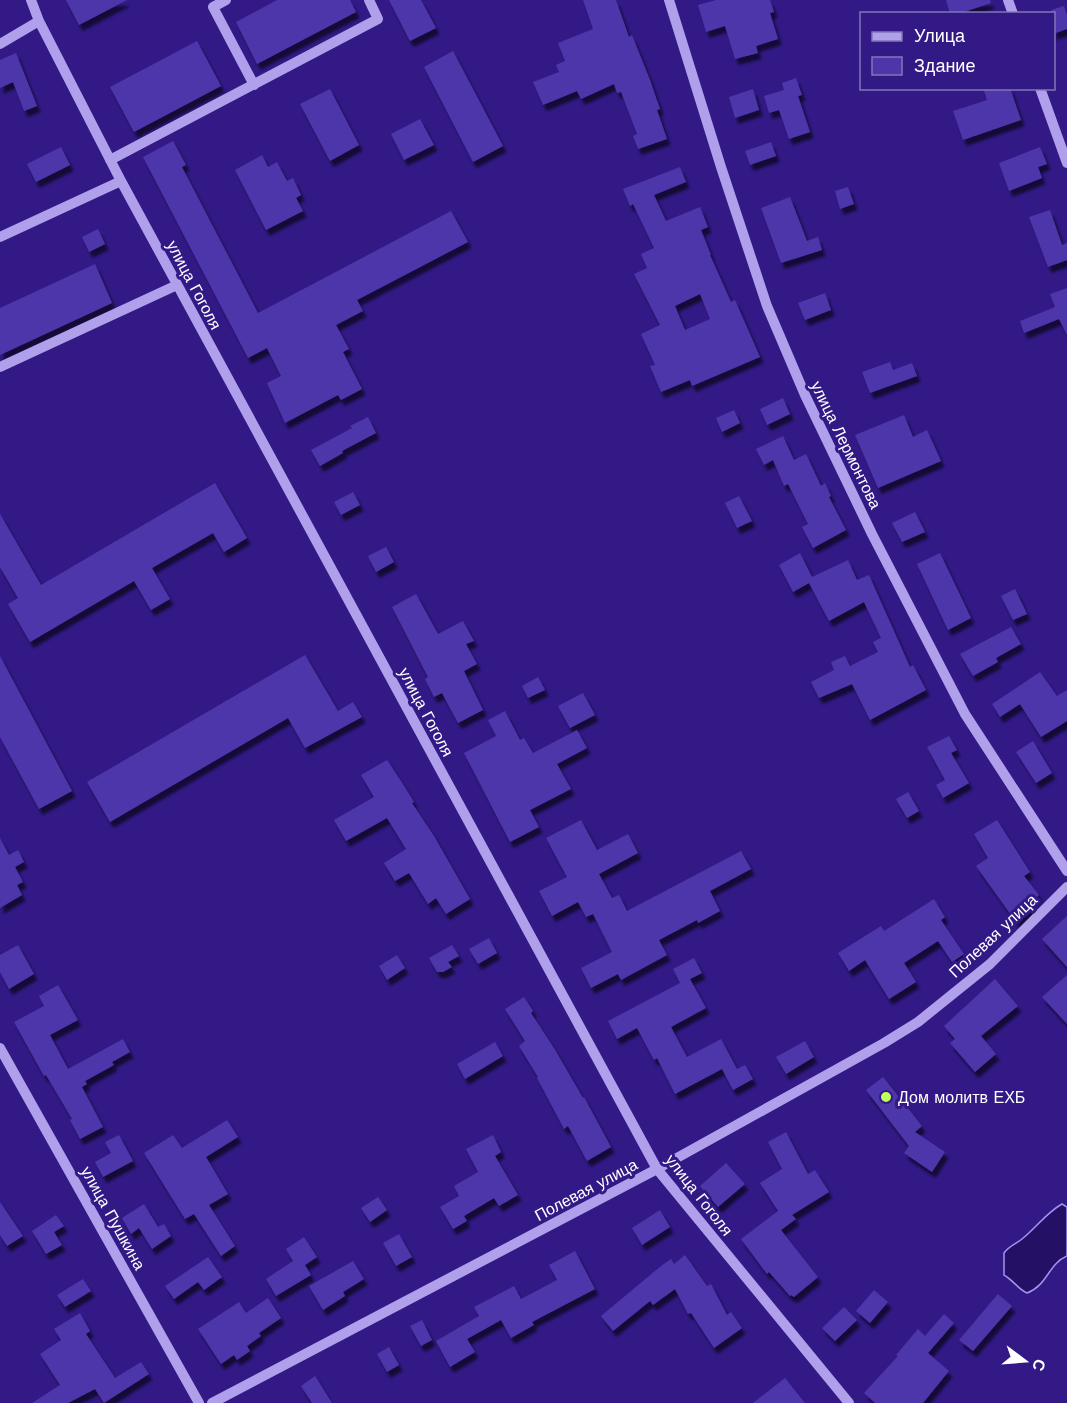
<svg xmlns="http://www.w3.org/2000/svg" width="1067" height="1403" font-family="'Work Sans',sans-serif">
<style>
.water{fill:#241064;stroke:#a592ef;stroke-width:1.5}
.building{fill:#4e35aa;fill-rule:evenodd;filter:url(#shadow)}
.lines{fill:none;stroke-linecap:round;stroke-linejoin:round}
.minor{stroke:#b0a0ec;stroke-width:10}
.poi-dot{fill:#c2ff5b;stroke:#321986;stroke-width:2}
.labels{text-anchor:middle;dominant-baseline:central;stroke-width:6;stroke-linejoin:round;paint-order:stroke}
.street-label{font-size:16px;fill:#fff;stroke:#321986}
.poi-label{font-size:16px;fill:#fff;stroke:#321986;text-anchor:start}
</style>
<defs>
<filter id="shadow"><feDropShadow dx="3.5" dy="6" stdDeviation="1.5" flood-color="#0009"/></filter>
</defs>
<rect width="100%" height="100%" fill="#321986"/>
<path class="water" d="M1062,1204L1067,1207V1256C1048,1264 1048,1285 1027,1293C1018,1289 1014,1281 1004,1275V1253C1009,1246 1016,1244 1022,1239C1036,1228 1046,1213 1062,1204Z"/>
<path class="building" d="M66,0H127L79,25Z
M277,0H350L356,12L257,64L236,22Z
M389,0H421L436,28L410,41Z
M583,0H616L629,37L632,35L650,80L660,109L657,110L667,139L638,149L633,136L637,134L621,92L617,93L614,84L581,99L577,91L543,105L533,82L559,72L556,65L565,61L558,43L593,29Z
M716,0H770L774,12L770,13L778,39L756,46L758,53L735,59L725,26L706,32L698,5Z
M946,0H990L991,3L958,14H950Z
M1064,6L1067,15V29L1053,34V14L1051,10Z
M197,41L221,86L134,132L110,87Z
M453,51L503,146L473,162L424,67Z
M16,53L37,106L24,111L13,82L0,88V60Z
M796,78L802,95L798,96L810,132L789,139L779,110L769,113L764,96L784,90L782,83Z
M983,88H1010L1021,120L963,140L953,111L987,100Z
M330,89L359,145L330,161L300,104Z
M753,89L759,110L735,118L729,97Z
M420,119L434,145L404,160L391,134Z
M173,141L186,165L182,167L258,313L451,211L468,242L357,300L363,311L336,325L349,349L343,352L362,389L341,400L338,395L285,423L267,383L281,376L267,348L248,358L143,157Z
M771,142L776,156L750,165L745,151Z
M61,147L70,165L36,182L27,164Z
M1040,147L1047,164L1038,167L1042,178L1009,191L999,163Z
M262,155L268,167L277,162L287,181L293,178L301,195L296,198L303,211L266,230L235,170Z
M680,167L686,182L654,195L666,221L700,207L708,227L701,230L711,255H710L731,302L735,300L760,357L692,386L690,380L661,392L650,366L655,365L641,334L660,325L634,274L647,268L641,254L654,248L633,204L630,206L623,189ZM700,294L710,319L685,330L675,306Z
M848,187L854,204L840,209L835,191Z
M790,197L807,241L818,237L822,250L781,263L761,208Z
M1050,210L1062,245L1067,243V260L1048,267L1029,217Z
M98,229L105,244L89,252L82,237Z
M95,264L112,303L0,355V308Z
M1067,288V335L1059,319L1024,333L1020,321L1055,307L1050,294Z
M825,293L831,310L805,320L798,303Z
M890,362L893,370L912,363L917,376L870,393L862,372Z
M783,398L790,414L767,425L760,409Z
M734,410L740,423L722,432L716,418Z
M904,415L913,437L927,430L941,461L878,488L855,435Z
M368,417L376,433L342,451L343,453L320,466L311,450L352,428L350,426Z
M783,436L794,460L806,454L821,486L825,483L831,496L829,497L846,530L813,548L802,527L808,524L788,484L784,486L773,460L764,465L756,449Z
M215,483L247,538L224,552L213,533L152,568L170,599L151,610L134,581L30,642L8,604L18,598L0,567V514L41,585Z
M353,492L360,505L341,515L334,502Z
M739,496L752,521L737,528L725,503Z
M915,512L925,532L902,542L892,523Z
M386,547L394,562L376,572L368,556Z
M800,553L812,577L848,560L857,580L869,575L910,667L913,665L926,690L870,720L852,684L819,698L811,682L834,670L831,662L845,656L850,666L878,652L873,642L881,638L864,602L829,621L809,583L793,592L779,565Z
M940,553L971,618L948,630L917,564Z
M1015,589L1027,614L1013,620L1001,596Z
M416,594L438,634L463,621L474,641L466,644L477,664L464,671L483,710L458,723L442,693L434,697L425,679L428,677L392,607Z
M1011,627L1021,644L996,658L998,662L973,676L960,654Z
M305,655L338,711L353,702L362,717L305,748L288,718L110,822L87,782Z
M0,656L72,791L39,809L0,737Z
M1040,672L1057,696L1067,690V721L1041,737L1020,704L1000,717L992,704Z
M538,677L545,690L528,698L522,686Z
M583,693L595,715L570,728L558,706Z
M505,711L520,740L524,738L533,753L577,730L587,748L557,764L571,789L530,810L539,827L510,842L464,753L496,736L488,720Z
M949,736L957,750L951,753L969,783L943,798L936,785L945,780L927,747Z
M1033,741L1052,773L1036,783L1016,752Z
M387,760L401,781L414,802L412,803L434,836L470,899L446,914L436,898L428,904L409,873L395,881L384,863L406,849L387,818L346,841L334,820L374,797L361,775Z
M908,792L919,811L907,818L896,799Z
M581,820L597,850L628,834L638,853L599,874L612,898L619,895L627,911L741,851L751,869L710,891L720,911L698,923L697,920L659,940L667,955L621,980L618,974L591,988L581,968L612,952L593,914L586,917L578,902L552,916L539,891L567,877L546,838Z
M997,820L1030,872L1024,876L1039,895L1028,905L1032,909L1016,922L976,866L988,858L974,834Z
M0,838L9,855L18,850L24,862L15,867L23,882L17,885L22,895L0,908Z
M934,899L945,917L941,920L964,954L952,962L938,941L904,963L916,982L889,999L865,960L849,971L838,953L881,926L884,931Z
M1067,916V967L1042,939Z
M489,938L497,953L478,964L469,949Z
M18,945L34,974L9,989L0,972V955Z
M452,945L459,956L448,962L452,967L443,972H437L429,958Z
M397,955L405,968L387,980L379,966Z
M694,958L702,973L690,979L706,1008L671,1027L687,1057L721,1039L737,1069L745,1065L753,1079L733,1090L722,1069L675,1094L657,1058L654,1060L637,1028L617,1039L608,1021L680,983L673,969Z
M1067,975V1024L1042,997Z
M995,979L1018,1006L981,1036L996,1054L975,1072L950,1043L955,1039L944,1026Z
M58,985L78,1020L50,1035L68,1069L123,1039L130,1052L112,1062L114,1065L85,1081L87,1084L82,1087L103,1127L80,1139L70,1120L72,1119L46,1075L44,1076L14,1022L44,1006L39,996Z
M524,997L533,1011L531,1013L554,1048L583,1098L584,1097L611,1147L587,1161L568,1126L564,1129L537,1078L538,1077L519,1046L525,1041L505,1009Z
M805,1041L814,1057L786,1074L776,1057Z
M495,1042L503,1056L465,1079L457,1064Z
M883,1077L922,1126L915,1132L945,1152L932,1172L904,1153L909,1146L866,1090Z
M227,1120L238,1137L206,1157L228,1194L209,1205L235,1246L221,1256L194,1214L185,1219L144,1153L173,1135L182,1148Z
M786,1132L808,1174L815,1170L829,1192L792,1215L796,1219L781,1230L818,1277L794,1297L791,1295L790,1296L769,1272L767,1274L741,1239L778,1211L760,1183L782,1169L768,1142Z
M119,1135L133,1161L103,1177L95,1162L111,1153L105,1142Z
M493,1135L501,1152L495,1156L518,1195L499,1206L494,1198L464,1216L467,1221L453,1229L440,1207L459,1196L454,1186L478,1172L466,1149Z
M726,1163L745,1184L718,1207L700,1186Z
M378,1197L387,1210L370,1222L361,1208Z
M0,1202L23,1236L7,1246L0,1235Z
M144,1204L158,1227L164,1224L171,1236L152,1249L139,1228L131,1234L122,1218Z
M660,1210L670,1227L642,1245L632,1228Z
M56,1215L64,1226L54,1232L62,1245L46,1254L32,1231Z
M399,1234L412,1257L396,1266L383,1243Z
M304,1237L317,1257L305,1265L311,1275L276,1296L266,1279L293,1261L286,1249Z
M575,1251L595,1289L532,1322L534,1325L511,1338L501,1320L467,1339L475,1352L450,1367L436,1341L479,1316L474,1307L514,1286L521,1299L557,1280L549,1265Z
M685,1255L707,1286L711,1284L727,1315L731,1312L742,1328L714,1348L691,1313L688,1314L675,1289L653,1305L650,1301L613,1331L601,1316L661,1266L671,1259L674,1264Z
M208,1257L222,1277L204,1290L198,1282L174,1299L165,1286Z
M353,1261L364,1279L343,1292L345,1296L323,1310L309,1286Z
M83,1279L91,1291L65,1307L57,1295Z
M874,1290L888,1302L870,1323L856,1311Z
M998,1294L1012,1306L973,1351L959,1340Z
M268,1298L281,1318L259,1333L261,1336L247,1346L250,1351L237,1360L234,1355L221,1364L198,1329L239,1302L246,1313Z
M844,1307L857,1320L835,1341L822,1328Z
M80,1313L90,1331L86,1334L115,1378L141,1362L149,1374L104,1403L95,1389L68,1403H32L60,1385L40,1354L61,1340L54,1329Z
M944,1314L954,1323L928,1353L949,1371L923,1403H875L864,1393L898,1356L896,1355L918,1329L925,1336Z
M422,1320L432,1340L421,1346L410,1326Z
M389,1347L399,1365L387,1372L377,1354Z
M315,1376L332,1403H312L301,1386Z
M785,1378L805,1403H753Z"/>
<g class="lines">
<path class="minor" d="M31,0L39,21L121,181L657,1169L849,1403
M226,0L213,7L254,85
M669,0L721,167L767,306L805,395L872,534L965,714L1067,871
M1008,0L1013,14
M0,44L39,21
M1040,88L1067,163
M110,160L378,19L369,0
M0,237L121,181
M0,367L177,285
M0,1048L199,1403
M212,1403L657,1169L884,1043L918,1022L990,964L1067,887"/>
</g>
<circle class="poi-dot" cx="886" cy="1097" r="6"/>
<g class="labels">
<g class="street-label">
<text transform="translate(194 285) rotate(62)">улица Гоголя</text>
<text transform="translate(846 445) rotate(64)">улица Лермонтова</text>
<text transform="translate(426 712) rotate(62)">улица Гоголя</text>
<text transform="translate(993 936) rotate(-43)">Полевая улица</text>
<text transform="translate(586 1190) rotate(-28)">Полевая улица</text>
<text transform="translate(699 1195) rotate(52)">улица Гоголя</text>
<text transform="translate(113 1218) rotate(61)">улица Пушкина</text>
</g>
<g class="poi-label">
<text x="898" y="1097">Дом молитв ЕХБ</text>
</g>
</g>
<rect x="860" y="12" width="195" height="78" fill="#321986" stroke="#8475b6" stroke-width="1.5"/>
<rect x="872" y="32" width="30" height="9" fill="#b0a0ec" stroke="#8475b6" stroke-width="1.5"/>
<text x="914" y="42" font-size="18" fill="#ffffff">Улица</text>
<rect x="872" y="57" width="30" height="18" fill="#4e35aa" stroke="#8475b6" stroke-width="1.5"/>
<text x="914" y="72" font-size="18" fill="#ffffff">Здание</text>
<g transform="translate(1025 1361) rotate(106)" stroke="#321986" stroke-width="4.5" paint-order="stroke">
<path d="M0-4.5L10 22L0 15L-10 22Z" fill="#ffffff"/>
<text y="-9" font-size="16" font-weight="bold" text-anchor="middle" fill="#ffffff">С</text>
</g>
</svg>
